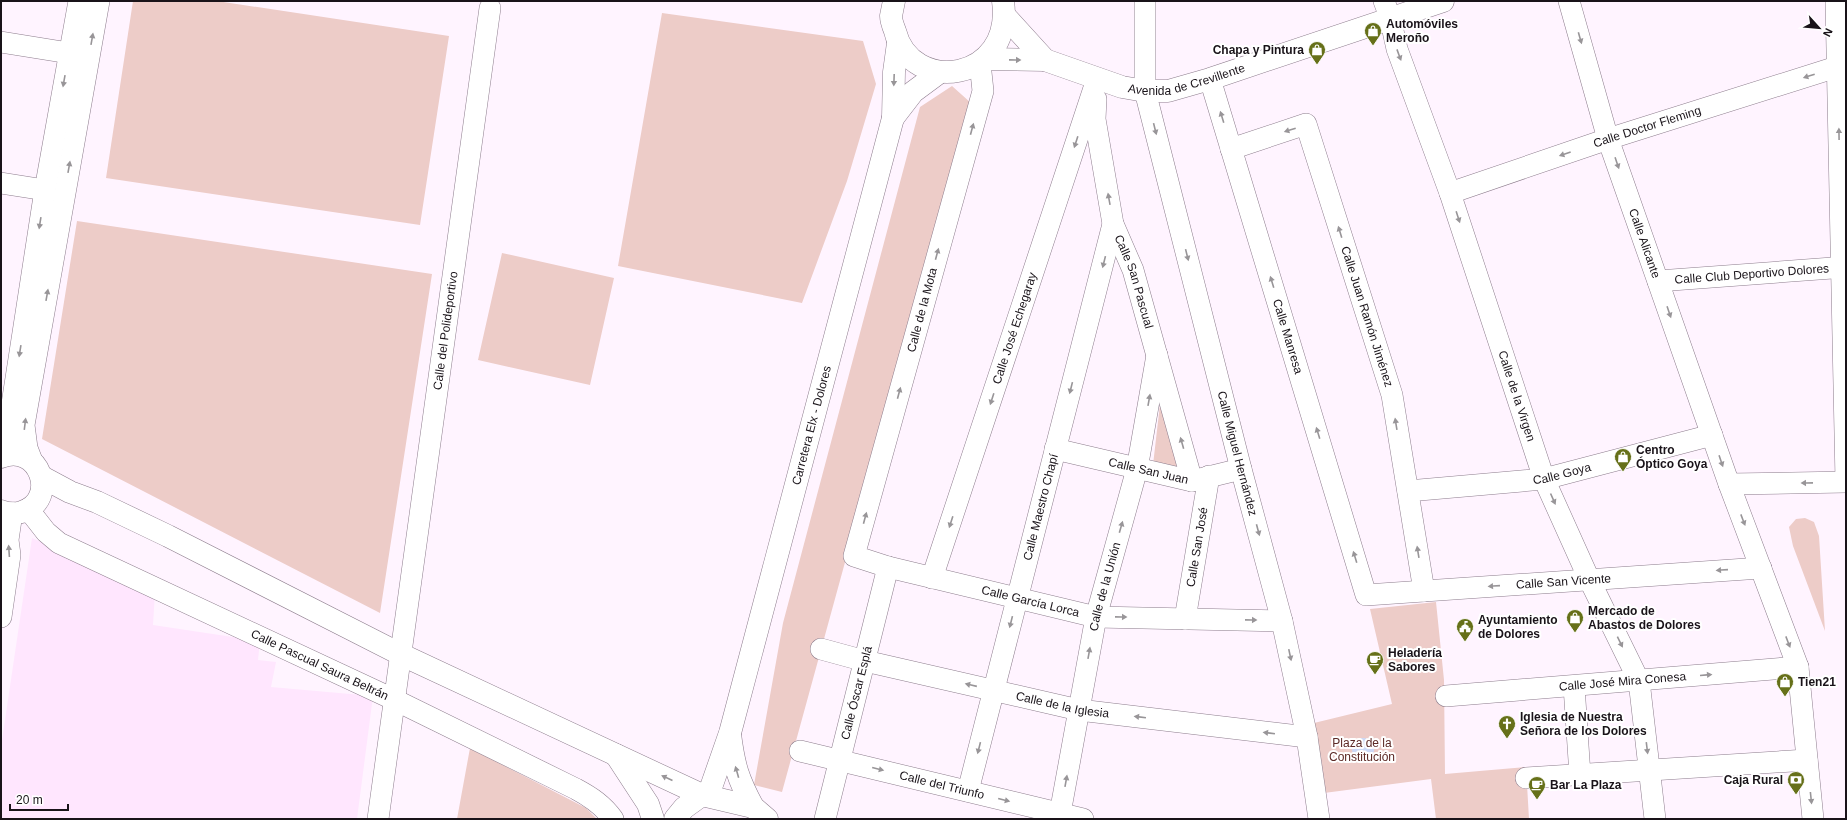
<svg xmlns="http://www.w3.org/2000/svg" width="1847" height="820" font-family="Helvetica,sans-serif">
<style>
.built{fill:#ffe6fe}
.green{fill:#edccc8}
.water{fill:#ccd9f7}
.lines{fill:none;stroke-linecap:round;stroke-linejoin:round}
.street-casing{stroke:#8d7d8d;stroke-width:22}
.secondary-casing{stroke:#8d7d8d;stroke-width:23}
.street{stroke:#fff;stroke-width:21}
.secondary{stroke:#fff;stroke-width:22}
.oneway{fill:#989598}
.labels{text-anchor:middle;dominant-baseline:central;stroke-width:4;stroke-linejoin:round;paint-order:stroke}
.poi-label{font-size:12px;font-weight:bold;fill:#191319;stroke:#fff;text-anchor:start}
.street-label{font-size:12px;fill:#191319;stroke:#fff}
.park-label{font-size:12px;fill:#5c2a26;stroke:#fff}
</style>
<rect width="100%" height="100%" fill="#fff4ff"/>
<path class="built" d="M32,538L155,592L153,625L260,641L258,660L276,662L271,687L373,696L357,819H1V747Z"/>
<path class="green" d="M133,1H217L449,36L420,225L106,178Z
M662,13L863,41L876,84L847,181L802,303L618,266Z
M952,86L971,103L782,792L754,785L783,623L920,107Z
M77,221L432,274L380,613L42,439Z
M502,253L614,278L590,385L478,360Z
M1162,387L1182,472L1153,465Z
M1805,518L1814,522L1819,536L1825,631L1793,546L1789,527L1796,519Z
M1436,602L1444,680L1445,774L1526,767L1529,819H1436L1431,779L1324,793L1314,723L1392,704L1370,609Z
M470,748L586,808L597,819H457Z"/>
<path class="water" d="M1352 749a11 11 0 1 1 22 0a11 11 0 1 1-22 0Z"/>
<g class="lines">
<defs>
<g id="street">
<path id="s1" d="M1145,1V91L1241,469L1282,621L1307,737L1319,819"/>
<path id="s2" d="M1384,1L1390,17L1397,49L1450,193L1544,479L1589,579L1639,681L1655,819"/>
<path id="s3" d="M1569,1L1608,139L1729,484L1798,667L1813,819"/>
<path d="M1836,1L1846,481"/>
<path d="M1,42L69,53"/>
<path id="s4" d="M980,63L983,91L854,556L888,567L1096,617L1282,621"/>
<path id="s5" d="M1210,79L1366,595L1761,568"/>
<path id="s6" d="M1096,99L1095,119L1113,224L1133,270L1192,481"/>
<path id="s7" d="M1231,149L1306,124L1392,395L1424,591"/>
<path d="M1,183L45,190"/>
<path id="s8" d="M1450,193L1608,139L1846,64"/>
<path id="s9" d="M1658,281L1846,267"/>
<path id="s10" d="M1055,449L1192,481L1241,469"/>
<path d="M4,456L45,190L79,1"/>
<path d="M32,461L27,448L24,425L99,1"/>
<path d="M1729,484L1846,482"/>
<path id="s11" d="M1408,491L1544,479L1712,435"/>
<path id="s12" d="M28,509L46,532L59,543L395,700L576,789C591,797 603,805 613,819"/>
<path id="s13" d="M932,578L1097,79"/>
<path d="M1,617L10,555L8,540L12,513"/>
<path id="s14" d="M1185,619L1209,476"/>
<path id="s15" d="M821,649L865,661L1079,710L1307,737"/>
<path d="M1574,686L1580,775"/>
<path id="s16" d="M1446,696L1798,667"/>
<path id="s17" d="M800,751L1083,819"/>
<path d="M1526,778L1807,760"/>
<path id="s18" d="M968,791L1113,224"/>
<path id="s19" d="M378,819L490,8"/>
<path id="s20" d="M825,819L888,567"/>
<path id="s21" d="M1059,819L1096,617L1137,469L1157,355"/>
</g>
<g id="secondary">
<path d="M894,1C893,6 892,11 891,16C891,21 893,26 895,31C911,96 1014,82 1003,1"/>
<path d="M1005,16L1045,60"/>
<path id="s22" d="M985,59L1045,60L1122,87L1145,91H1168L1210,79L1443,1"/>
<path d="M893,118L913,92L940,72"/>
<path d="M1,457C39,442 60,499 22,512C15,514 8,514 1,511"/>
<path d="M42,477L70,492L97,502L168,536L400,654L702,795"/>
<path d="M730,734C734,766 738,779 753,807"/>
<path d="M616,755L648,804L653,819"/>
<path id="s23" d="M708,796L730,733L893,118L894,72L898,43"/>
<path d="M675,819L684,808L702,795L753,807L767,819"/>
</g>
</defs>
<use href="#street" class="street-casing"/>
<use href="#secondary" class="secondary-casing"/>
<use href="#street" class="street"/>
<use href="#secondary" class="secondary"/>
</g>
<defs><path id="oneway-solid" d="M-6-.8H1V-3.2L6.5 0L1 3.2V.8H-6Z"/></defs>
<g class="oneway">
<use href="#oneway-solid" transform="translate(1580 38) rotate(74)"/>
<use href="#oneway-solid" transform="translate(92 39) rotate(-80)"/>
<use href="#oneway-solid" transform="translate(1399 55) rotate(70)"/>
<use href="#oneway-solid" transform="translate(1015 60) rotate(1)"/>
<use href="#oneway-solid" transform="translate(1809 76) rotate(162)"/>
<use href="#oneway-solid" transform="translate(894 80) rotate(92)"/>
<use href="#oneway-solid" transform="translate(64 81) rotate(100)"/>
<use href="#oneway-solid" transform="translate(1222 117) rotate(-107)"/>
<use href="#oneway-solid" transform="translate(972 129) rotate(-75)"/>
<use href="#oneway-solid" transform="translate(1155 129) rotate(76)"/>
<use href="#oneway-solid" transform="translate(1290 130) rotate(162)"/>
<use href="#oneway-solid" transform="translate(1839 134) rotate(-91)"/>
<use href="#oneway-solid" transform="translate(1076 142) rotate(108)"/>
<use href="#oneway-solid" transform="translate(1565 154) rotate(161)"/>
<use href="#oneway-solid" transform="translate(1617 163) rotate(71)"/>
<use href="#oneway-solid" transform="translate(69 167) rotate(-80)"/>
<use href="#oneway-solid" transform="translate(1109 199) rotate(-100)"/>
<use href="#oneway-solid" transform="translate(1458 217) rotate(72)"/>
<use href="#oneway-solid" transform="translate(40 223) rotate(99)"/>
<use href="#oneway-solid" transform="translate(1340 232) rotate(-107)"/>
<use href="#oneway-solid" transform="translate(937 254) rotate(-75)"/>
<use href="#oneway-solid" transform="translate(1187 255) rotate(76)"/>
<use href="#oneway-solid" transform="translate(1104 262) rotate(104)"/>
<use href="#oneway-solid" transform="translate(1272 282) rotate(-107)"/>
<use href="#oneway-solid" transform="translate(47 295) rotate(-80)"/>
<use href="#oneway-solid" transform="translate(1669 312) rotate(71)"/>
<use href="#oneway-solid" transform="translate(20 351) rotate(99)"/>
<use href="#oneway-solid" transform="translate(1071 388) rotate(104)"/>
<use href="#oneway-solid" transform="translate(899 393) rotate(-75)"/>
<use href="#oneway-solid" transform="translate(992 399) rotate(108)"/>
<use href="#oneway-solid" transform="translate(1149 400) rotate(-80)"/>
<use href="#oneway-solid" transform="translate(25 424) rotate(-83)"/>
<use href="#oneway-solid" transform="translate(1396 424) rotate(-99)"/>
<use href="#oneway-solid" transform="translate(1318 433) rotate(-107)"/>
<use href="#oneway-solid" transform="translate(1182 443) rotate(-106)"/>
<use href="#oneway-solid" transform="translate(1721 461) rotate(71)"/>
<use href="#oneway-solid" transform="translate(1807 483) rotate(179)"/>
<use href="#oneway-solid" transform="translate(1553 499) rotate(66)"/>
<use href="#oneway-solid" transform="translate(865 518) rotate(-75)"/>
<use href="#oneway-solid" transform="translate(1743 520) rotate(69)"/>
<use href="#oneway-solid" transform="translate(951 522) rotate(108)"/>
<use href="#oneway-solid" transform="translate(1121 527) rotate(-74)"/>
<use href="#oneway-solid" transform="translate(1258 530) rotate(75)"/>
<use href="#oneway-solid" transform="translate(9 551) rotate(-94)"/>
<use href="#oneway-solid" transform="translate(1418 552) rotate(-99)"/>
<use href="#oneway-solid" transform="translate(1355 557) rotate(-107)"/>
<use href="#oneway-solid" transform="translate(1722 570) rotate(176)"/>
<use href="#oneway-solid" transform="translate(1494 586) rotate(176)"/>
<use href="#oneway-solid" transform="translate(1121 617) rotate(1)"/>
<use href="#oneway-solid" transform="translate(1251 620) rotate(1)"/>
<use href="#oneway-solid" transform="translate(1011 622) rotate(104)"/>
<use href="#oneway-solid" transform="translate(1620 642) rotate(64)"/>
<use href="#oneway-solid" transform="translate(1788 642) rotate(69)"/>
<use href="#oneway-solid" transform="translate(1089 653) rotate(-80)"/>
<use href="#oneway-solid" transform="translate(1290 655) rotate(78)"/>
<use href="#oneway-solid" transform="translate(1706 675) rotate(-5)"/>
<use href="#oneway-solid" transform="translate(971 685) rotate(-167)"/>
<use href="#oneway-solid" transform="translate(1140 717) rotate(-173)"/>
<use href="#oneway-solid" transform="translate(1269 733) rotate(-173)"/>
<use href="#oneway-solid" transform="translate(979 748) rotate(104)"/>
<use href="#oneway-solid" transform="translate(1647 748) rotate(83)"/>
<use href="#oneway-solid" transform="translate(878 769) rotate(14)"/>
<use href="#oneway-solid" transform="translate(737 772) rotate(-106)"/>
<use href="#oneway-solid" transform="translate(667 778) rotate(-156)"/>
<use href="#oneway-solid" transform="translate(1066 781) rotate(-80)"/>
<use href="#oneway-solid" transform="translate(1811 798) rotate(84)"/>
<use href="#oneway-solid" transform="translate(1004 800) rotate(14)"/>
</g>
<defs>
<symbol id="shop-pin" viewBox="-11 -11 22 30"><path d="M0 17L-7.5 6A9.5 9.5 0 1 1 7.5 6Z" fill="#667019" stroke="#fff"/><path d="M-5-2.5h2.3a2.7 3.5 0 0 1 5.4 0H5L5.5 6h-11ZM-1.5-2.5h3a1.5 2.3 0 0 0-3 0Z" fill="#fff"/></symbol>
<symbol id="civic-pin" viewBox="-11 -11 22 30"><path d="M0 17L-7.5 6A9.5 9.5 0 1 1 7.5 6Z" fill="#667019" stroke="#fff"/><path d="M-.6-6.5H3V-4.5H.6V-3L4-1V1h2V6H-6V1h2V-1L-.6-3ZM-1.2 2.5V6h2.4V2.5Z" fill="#fff"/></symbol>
<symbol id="cafe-pin" viewBox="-11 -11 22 30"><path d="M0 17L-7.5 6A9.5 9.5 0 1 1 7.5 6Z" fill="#667019" stroke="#fff"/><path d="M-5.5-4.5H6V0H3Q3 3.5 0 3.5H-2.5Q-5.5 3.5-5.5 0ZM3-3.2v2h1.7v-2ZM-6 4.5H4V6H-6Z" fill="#fff"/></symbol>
<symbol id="church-pin" viewBox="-11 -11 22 30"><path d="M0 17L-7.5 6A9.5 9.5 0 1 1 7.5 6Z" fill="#667019" stroke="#fff"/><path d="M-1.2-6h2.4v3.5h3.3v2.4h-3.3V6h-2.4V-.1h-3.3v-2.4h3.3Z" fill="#fff"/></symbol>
<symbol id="bank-pin" viewBox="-11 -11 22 30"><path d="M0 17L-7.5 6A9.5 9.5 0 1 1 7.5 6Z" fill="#667019" stroke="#fff"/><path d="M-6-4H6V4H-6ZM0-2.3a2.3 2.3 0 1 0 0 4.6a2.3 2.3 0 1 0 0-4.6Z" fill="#fff"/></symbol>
</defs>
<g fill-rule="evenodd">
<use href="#shop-pin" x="1363" y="21" width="20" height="27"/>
<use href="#shop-pin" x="1307" y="40" width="20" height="27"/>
<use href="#shop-pin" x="1613" y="447" width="20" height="27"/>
<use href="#shop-pin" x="1565" y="608" width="20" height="27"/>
<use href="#civic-pin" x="1455" y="617" width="20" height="27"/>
<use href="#cafe-pin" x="1365" y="650" width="20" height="27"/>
<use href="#shop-pin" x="1775" y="672" width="20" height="27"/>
<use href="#church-pin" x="1497" y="714" width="20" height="27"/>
<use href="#bank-pin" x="1786" y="770" width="20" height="27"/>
<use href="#cafe-pin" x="1527" y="775" width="20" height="27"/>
</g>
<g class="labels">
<g class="poi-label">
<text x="1386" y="24">Automóviles<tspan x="1386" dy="14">Meroño</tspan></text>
<text x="1304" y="50" text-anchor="end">Chapa y Pintura</text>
<text x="1636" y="450">Centro<tspan x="1636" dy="14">Óptico Goya</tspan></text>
<text x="1588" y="611">Mercado de<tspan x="1588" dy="14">Abastos de Dolores</tspan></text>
<text x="1478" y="620">Ayuntamiento<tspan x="1478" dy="14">de Dolores</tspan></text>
<text x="1388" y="653">Heladería<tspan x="1388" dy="14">Sabores</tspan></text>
<text x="1798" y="682">Tien21</text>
<text x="1520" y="717">Iglesia de Nuestra<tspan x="1520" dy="14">Señora de los Dolores</tspan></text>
<text x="1783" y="780" text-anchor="end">Caja Rural</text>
<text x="1550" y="785">Bar La Plaza</text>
</g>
<g class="street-label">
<text stroke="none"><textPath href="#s22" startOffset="208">Avenida de Crevillente</textPath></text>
<text stroke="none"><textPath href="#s8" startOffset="208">Calle Doctor Fleming</textPath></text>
<text stroke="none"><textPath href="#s3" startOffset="254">Calle Alicante</textPath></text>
<text stroke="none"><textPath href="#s9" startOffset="94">Calle Club Deportivo Dolores</textPath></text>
<text stroke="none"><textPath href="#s6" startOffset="188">Calle San Pascual</textPath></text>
<text transform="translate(922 310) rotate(-75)">Calle de la Mota</text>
<text stroke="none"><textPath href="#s7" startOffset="281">Calle Juan Ramón Jiménez</textPath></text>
<text stroke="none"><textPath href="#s13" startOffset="263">Calle José Echegaray</textPath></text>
<text stroke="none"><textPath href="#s19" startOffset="493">Calle del Polideportivo</textPath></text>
<text stroke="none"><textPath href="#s5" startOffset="269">Calle Manresa</textPath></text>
<text stroke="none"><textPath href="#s2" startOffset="417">Calle de la Virgen</textPath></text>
<text stroke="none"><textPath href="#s23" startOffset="385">Carretera Elx - Dolores</textPath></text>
<text stroke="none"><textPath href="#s1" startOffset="464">Calle Miguel Hernández</textPath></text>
<text stroke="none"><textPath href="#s10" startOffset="96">Calle San Juan</textPath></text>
<text stroke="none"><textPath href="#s11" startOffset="155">Calle Goya</textPath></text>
<text stroke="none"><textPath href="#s18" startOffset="293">Calle Maestro Chapí</textPath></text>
<text stroke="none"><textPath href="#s14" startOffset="73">Calle San José</textPath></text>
<text stroke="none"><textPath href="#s5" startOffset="737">Calle San Vicente</textPath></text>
<text stroke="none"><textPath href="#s21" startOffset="237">Calle de la Unión</textPath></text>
<text stroke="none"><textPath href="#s4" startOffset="693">Calle García Lorca</textPath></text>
<text stroke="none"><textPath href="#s12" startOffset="334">Calle Pascual Saura Beltrán</textPath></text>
<text stroke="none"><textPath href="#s16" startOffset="177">Calle José Mira Conesa</textPath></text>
<text stroke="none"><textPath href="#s20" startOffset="130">Calle Óscar Esplá</textPath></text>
<text stroke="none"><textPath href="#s15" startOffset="248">Calle de la Iglesia</textPath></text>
<text stroke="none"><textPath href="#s17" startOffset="146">Calle del Triunfo</textPath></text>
</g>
<g class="park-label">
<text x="1362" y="743">Plaza de la<tspan x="1362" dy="14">Constitución</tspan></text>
</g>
</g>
<rect width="1847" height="820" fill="none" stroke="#191319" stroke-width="4"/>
<g transform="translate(1819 28) rotate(117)" stroke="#ffffff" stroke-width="3" paint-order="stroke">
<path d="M0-3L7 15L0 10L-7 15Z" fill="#191319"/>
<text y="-6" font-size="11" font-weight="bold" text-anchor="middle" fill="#191319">N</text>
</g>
<path d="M10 804v6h58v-6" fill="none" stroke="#191319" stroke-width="2"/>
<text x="16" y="804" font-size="12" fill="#191319" stroke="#ffffff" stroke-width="3" paint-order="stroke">20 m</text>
</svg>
